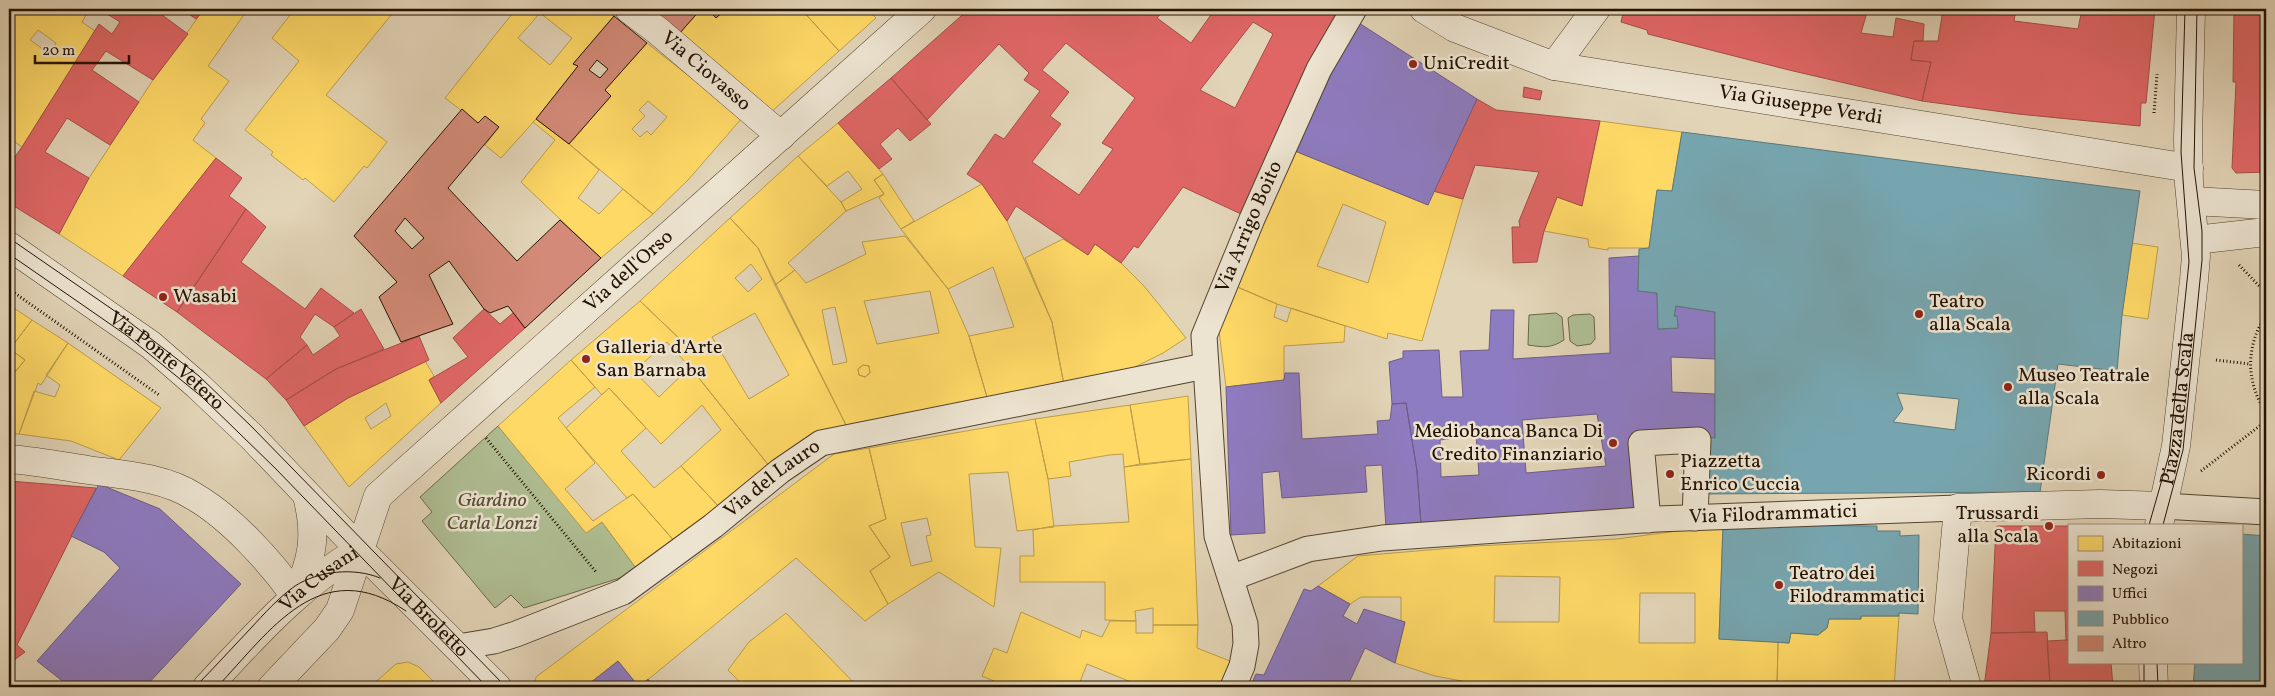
<svg xmlns="http://www.w3.org/2000/svg" width="2275" height="696" font-family="Vollkorn,serif">
<style>
.green{fill:#afbd92;stroke:#696849}
.homes{fill:#ffd966;stroke:#bd9d47;fill-rule:evenodd}
.shops{fill:#e06666;stroke:#a74d47;fill-rule:evenodd}
.offices{fill:#8e7cc3;stroke:#6e5c88;fill-rule:evenodd}
.public{fill:#76a5af;stroke:#5d797a;fill-rule:evenodd}
.building{fill:#d48a78;stroke:#231200;fill-rule:evenodd}
.lines{fill:none;stroke-linecap:round;stroke-linejoin:round}
.pedestrian-casing{stroke:#53422e;stroke-width:27}
.minor-casing{stroke:#53422e;stroke-width:29}
.path{stroke:#231200;stroke-width:3;stroke-dasharray:1 2.5;stroke-linecap:butt}
.pedestrian{stroke:#ece3d0;stroke-width:25}
.minor{stroke:#ece3d0;stroke-width:28}
.tram{stroke:#231200;stroke-width:1}
.poi-dot{fill:#8f2418;stroke:#ece3d0;stroke-width:2}
.labels{text-anchor:middle;dominant-baseline:central;stroke-width:5;stroke-linejoin:round;paint-order:stroke}
.poi-label{font-size:20px;fill:#231200;stroke:#ece3d0;text-anchor:start}
.street-label{font-size:20px;fill:#231200;stroke:#ece3d0}
.park-label{font-size:20px;font-style:italic;fill:#544e33;stroke:#ece3d0}
</style>
<rect width="100%" height="100%" fill="#e2d4b7"/>
<filter id="stains"><feTurbulence type="fractalNoise" baseFrequency=".004" numOctaves="4"/><feColorMatrix values="0 0 0 0 .2 0 0 0 0 .09 0 0 0 0 .02 0 0 0 .5 -.17"/></filter>
<radialGradient id="worn" r=".72"><stop offset=".6" stop-color="#630" stop-opacity="0"/><stop offset="1" stop-color="#630" stop-opacity=".3"/></radialGradient>
<path class="green" d="M1556,313L1562,317L1564,340C1550,349 1543,347 1528,345L1529,315Z
M1590,314L1594,317L1595,339L1591,344L1577,346L1570,341L1568,318L1573,315Z
M498,426L586,532L602,522L639,572L524,608L511,595L495,608L422,521L432,512L420,497Z"/>
<path class="homes" d="M11,9H80L87,13L82,22L95,31L22,147L14,141L9,148V118L14,109L9,105V12ZM38,30L56,43L50,54L30,40Z
M204,9H248L208,66L229,81L201,119L205,123L193,140L216,158L123,276L59,234L89,178L153,80Z
M295,9H396L326,95L387,142L367,168L364,166L334,202L305,178L303,180L271,155L273,152L245,130L299,61L272,38Z
M516,9H604L614,16L573,64L578,66L536,119L501,158L485,145L499,127L485,116L478,123L445,98ZM540,13L572,38L550,65L518,38Z
M701,9H707L716,18L726,9H801L839,51L769,114L679,34Z
M801,9H867L876,18L839,51Z
M647,43L742,118L688,180L653,214L569,144L611,96L605,90ZM648,101L667,117L651,135L647,131L640,137L632,129L645,116L639,110Z
M536,119L569,144L599,170L578,198L599,214L623,189L653,214L601,258L521,182L555,140L533,122Z
M1600,121L1682,132L1672,191L1657,190L1649,248H1608V250L1589,247L1588,239L1544,231L1557,197L1582,206Z
M838,123L883,174L874,180L884,194L846,211L841,202L862,189L848,171L827,186L798,156Z
M1295,151L1428,205L1433,191L1463,199L1422,341L1388,333L1387,339L1277,304L1235,286ZM1343,204L1386,222L1368,283L1317,266Z
M798,156L841,202L846,211L788,263L795,270L775,285L758,248L730,218Z
M883,174L914,221L901,229L879,198L884,194L874,180Z
M982,184L1007,221L1052,322L1064,385L987,397L969,336L1014,327L993,267L948,289L901,229Z
M730,218L758,248L847,427L770,467L690,367L674,350L683,342L640,301ZM751,264L762,279L748,292L735,278ZM755,313L789,375L749,399L712,337Z
M905,236L948,289L969,336L987,397L847,427L775,285L795,270L806,283L866,254L862,242ZM930,291L939,333L877,344L864,301ZM835,307L847,362L833,365L822,310ZM863,365L869,366L870,373L865,377L859,375L858,369Z
M1063,239L1088,255L1095,244L1121,263L1144,286L1186,338L1163,353L1127,371L1064,385L1052,322L1025,258Z
M2131,243L2158,247L2148,319L2122,315Z
M1235,286L1277,304L1274,317L1287,322L1291,308L1345,326L1344,342L1284,346V380L1226,387L1219,331Z
M640,301L683,342L674,350L667,342L634,371L659,397L690,367L770,467L720,508L681,466L721,430L702,405L661,444L609,388L602,395L571,360Z
M9,305L32,320L10,349L25,360L15,372L9,371Z
M32,320L68,343L41,385L38,383L19,434L9,433V371L15,372L25,360L10,349Z
M68,343L161,408L119,460L71,441L19,434L34,391L55,397L60,385L46,375Z
M571,360L595,387L558,418L595,463L565,489L593,521L633,494L676,543L639,572L602,522L586,533L498,426Z
M425,361L434,376L429,380L441,403L349,487L304,426L348,398ZM386,403L391,416L371,429L365,418Z
M863,365L869,366L870,373L865,377L859,375L858,369Z
M609,388L646,428L621,451L654,488L681,466L720,508L676,543L633,494L627,498L566,428Z
M1188,396L1191,459L1140,464L1130,405Z
M1130,405L1140,464L1124,467L1123,454L1109,455L1069,462L1071,476L1048,479L1035,419Z
M1035,419L1048,479L1054,527L1017,531L1008,472L969,474L975,547L1001,548L994,607L939,572L888,604L870,571L890,557L869,526L886,519L869,448ZM927,518L931,535L926,536L932,561L911,566L901,523Z
M869,448L886,519L869,526L890,557L870,571L888,604L865,621L796,558L639,687L618,661L585,687H541L535,681L536,677L834,454Z
M1191,459L1198,625H1153V608L1135,611L1136,621L1105,620V582H1020V556H1034L1033,530L1053,526L1129,522L1124,467Z
M1723,525L1719,639L1778,642L1777,687L1623,685L1466,687L1467,682L1435,676L1395,663L1405,622L1401,621V597H1361L1350,604L1318,586L1358,556L1475,546L1617,539ZM1495,576L1560,577L1559,622H1494ZM1640,593H1695V643H1639Z
M1021,612L1080,638L1082,630L1102,637L1110,621H1136V633H1153V625H1198L1197,648L1230,661L1219,687H1143L1087,664L1078,687H991L994,681L982,676L994,648L1007,653Z
M786,613L858,687H745L728,670L749,642Z
M1861,616H1899L1894,687H1777L1778,642L1789,643L1791,633L1818,635L1827,628L1829,619H1861Z
M408,662L419,667L439,687H370L396,664Z"/>
<path class="shops" d="M107,9H154L188,34L153,80L106,51L92,70L139,102L110,145L67,118L45,152L89,178L59,234L9,203V154L14,158L22,147L99,24L112,34L120,22L104,12Z
M182,9H204L196,19Z
M969,9H1165L1157,18L1191,43L1215,9H1341L1241,214L1183,187L1138,248L1134,246L1121,263L1095,244L1088,255L1016,206L1007,221L982,184L967,174L995,134L1004,139L1040,91L1024,80L1029,73L999,44L927,120L891,78ZM1253,22L1273,34L1235,108L1200,90ZM1066,43L1135,98L1102,143L1113,149L1079,195L1032,162L1061,124L1050,116L1069,92L1042,70Z
M1624,9H1868L1861,33L1893,37L1896,18L1924,24L1923,41H1914L1911,60L1931,62L1922,101L1789,70L1648,34L1647,30L1621,22Z
M1943,9H2016L2014,21L2078,29L2082,9H2155L2146,103H2141L2140,126L2018,114L1922,101L1931,62L1911,60L1914,41H1938Z
M2237,9H2266V172L2236,173L2232,168L2236,82H2233L2234,13L2237,14Z
M891,78L931,124L910,141L898,128L880,144L892,159L879,169L838,123Z
M1524,87L1542,91L1540,100L1523,97Z
M1477,99L1496,110L1600,121L1582,206L1557,197L1544,231L1537,262L1513,263L1512,227H1520L1519,221L1539,172L1475,165L1463,199L1433,191Z
M216,158L242,178L229,196L246,209L177,312L123,276Z
M246,209L266,227L241,262L305,309L321,288L354,313L334,327L315,314L300,337L307,345L266,379L177,312Z
M361,309L384,349L336,369L286,400L266,379L307,345L313,355L340,336L334,327Z
M484,309L500,324L514,312L525,328L441,403L429,380L468,357L453,338Z
M419,336L429,360L348,398L304,426L286,400L336,369Z
M9,481L96,488L17,645L25,652L9,664Z
M1998,526H2069V640H2066L2065,611H2034L2035,632L1991,633L1996,527Z
M2047,632L2050,683L2018,685V687H1984L1991,633Z
M2066,640H2069V662H2111L2113,687H2050L2047,641Z"/>
<path class="offices" d="M1359,23L1477,99L1428,205L1295,151L1341,53Z
M1639,256L1638,291L1657,293L1658,329L1678,328L1677,316H1674L1676,306L1715,312V359L1671,357L1672,392L1715,394V438L1634,440L1644,509L1421,524L1417,471L1406,403L1392,404L1389,362L1403,358V351L1439,350L1442,397H1463L1460,351L1489,350L1491,310H1514L1513,359L1610,353L1609,258ZM1597,414L1606,466L1526,473L1522,420ZM1476,435L1479,475L1441,477L1440,440Z
M1285,373H1299L1302,439L1378,434L1377,421L1390,420L1392,404L1406,403L1417,471L1421,524L1386,528L1382,465L1365,466L1367,492L1282,498L1279,471L1262,473L1265,533L1231,535L1226,387L1284,380Z
M99,484L160,509L241,584L145,687H70L37,661L120,568L104,552L71,536Z
M1318,586L1350,604L1343,616L1357,624L1364,609L1405,622L1395,663L1365,648L1347,687H1250L1256,674L1264,675L1304,589L1311,591Z
M618,661L639,687L648,679L655,687H585Z"/>
<path class="public" d="M1682,132L2140,191L2122,315L2117,371L2058,364L2040,492L1699,494L1702,437L1715,438V312L1676,306L1674,316H1677L1678,328L1658,329L1657,293L1638,291L1639,249L1649,248L1657,190L1672,191ZM1897,393L1959,399L1955,430L1893,422L1903,409Z
M1723,525L1877,526V531H1900V536L1919,535L1918,614L1899,613V616H1861V619H1829L1827,628L1818,635L1791,633L1789,643L1719,639Z
M2241,534L2266,536V687H2193L2195,662H2241Z"/>
<path class="building" d="M662,9H701L679,34L657,15Z
M707,9H726L716,18Z
M614,16L647,43L605,90L611,96L569,144L536,119L578,66L573,64ZM597,60L608,69L600,78L589,70Z
M462,109L478,123L485,116L499,127L448,188L517,261L560,220L601,258L525,328L508,306L490,313L484,309L449,261L429,275L453,324L401,342L379,297L397,282L354,236ZM405,218L424,238L412,249L395,231Z"/>
<g class="lines">
<defs>
<g id="pedestrian">
<path d="M2163,506L2266,512"/>
<path d="M1648,520L1641,443L1698,440L1695,518"/>
<path id="s1" d="M1231,578L1308,549L1382,538L1657,519L1958,508"/>
<path id="s2" d="M458,647L494,641L516,634L623,592L713,526L780,471L821,443L1205,366"/>
<path id="s3" d="M1233,687L1242,666L1246,644L1245,624L1217,536L1204,336L1252,219L1319,69L1354,9"/>
</g>
<g id="minor">
<path id="s4" d="M629,9L658,31L781,136"/>
<path id="s5" d="M1424,9L1455,28L1554,66L2189,168"/>
<path d="M1554,66L1596,9"/>
<path d="M2192,201L2266,205"/>
<path d="M2195,240L2266,232"/>
<path id="s6" d="M9,246L151,345L197,385L252,437L360,550L497,687"/>
<path d="M9,459C35,461 62,466 88,470C124,475 164,477 195,497C231,518 271,562 295,596"/>
<path id="s7" d="M2159,525L2176,446L2194,280L2196,256L2189,184L2188,139L2191,9"/>
<path d="M295,596C313,561 317,535 307,496"/>
<path d="M2153,662L2154,687"/>
<path id="s8" d="M207,687C254,637 299,585 360,550"/>
<path id="s9" d="M272,687L327,629L340,610L378,496L922,9"/>
<path d="M1967,687L1948,619L1958,508L2100,504L2163,506"/>
</g>
</defs>
<use href="#pedestrian" class="pedestrian-casing"/>
<use href="#minor" class="minor-casing"/>
<path class="path" d="M2154,113L2157,74
M2239,265L2266,293
M9,289L159,395
M2266,315C2246,345 2245,382 2266,412
M2216,360L2250,364
M2101,375V370
M486,438L596,572
M2201,471L2266,421"/>
<use href="#pedestrian" class="pedestrian"/>
<use href="#minor" class="minor"/>
<path class="tram" d="M9,238L119,314L199,376L251,426L506,687
M9,254L126,335L202,397L276,469L487,687
M2149,525L2169,455L2189,262L2181,152L2185,9
M2163,525L2183,450L2202,260V231L2194,168L2197,9
M2144,662V687
M2157,662L2158,687
M195,687C214,668 232,648 251,628C264,614 278,598 295,586C318,571 354,567 380,578
M217,687C271,630 320,553 406,611"/>
</g>
<g class="poi-dot">
<circle cx="1413" cy="64" r="5"/>
<circle cx="163" cy="297" r="5"/>
<circle cx="1919" cy="314" r="5"/>
<circle cx="586" cy="359" r="5"/>
<circle cx="2008" cy="387" r="5"/>
<circle cx="1613" cy="443" r="5"/>
<circle cx="1670" cy="474" r="5"/>
<circle cx="2101" cy="475" r="5"/>
<circle cx="2049" cy="526" r="5"/>
<circle cx="1779" cy="585" r="5"/>
</g>
<g class="labels">
<g class="poi-label">
<text x="1423" y="64">UniCredit</text>
<text x="173" y="297">Wasabi</text>
<text x="1929" y="302">Teatro<tspan x="1929" dy="23">alla Scala</tspan></text>
<text x="596" y="348">Galleria d'Arte<tspan x="596" dy="23">San Barnaba</tspan></text>
<text x="2018" y="376">Museo Teatrale<tspan x="2018" dy="23">alla Scala</tspan></text>
<text x="1603" y="432" text-anchor="end">Mediobanca Banca Di<tspan x="1603" dy="23">Credito Finanziario</tspan></text>
<text x="1680" y="462">Piazzetta<tspan x="1680" dy="23">Enrico Cuccia</tspan></text>
<text x="2091" y="475" text-anchor="end">Ricordi</text>
<text x="2039" y="514" text-anchor="end">Trussardi<tspan x="2039" dy="23">alla Scala</tspan></text>
<text x="1789" y="574">Teatro dei<tspan x="1789" dy="23">Filodrammatici</tspan></text>
</g>
<g class="street-label">
<text stroke="none"><textPath href="#s4" startOffset="99">Via Ciovasso</textPath></text>
<text stroke="none"><textPath href="#s5" startOffset="392">Via Giuseppe Verdi</textPath></text>
<text stroke="none"><textPath href="#s3" startOffset="476">Via Arrigo Boito</textPath></text>
<text stroke="none"><textPath href="#s9" startOffset="560">Via dell'Orso</textPath></text>
<text stroke="none"><textPath href="#s6" startOffset="195">Via Ponte Vetero</textPath></text>
<text stroke="none"><textPath href="#s7" startOffset="118">Piazza della Scala</textPath></text>
<text stroke="none"><textPath href="#s2" startOffset="362">Via del Lauro</textPath></text>
<text stroke="none"><textPath href="#s1" startOffset="549">Via Filodrammatici</textPath></text>
<text stroke="none"><textPath href="#s8" startOffset="156">Via Cusani</textPath></text>
<text stroke="none"><textPath href="#s6" startOffset="562">Via Broletto</textPath></text>
</g>
<g class="park-label">
<text x="492" y="501">Giardino<tspan x="492" dy="23">Carla Lonzi</tspan></text>
</g>
</g>
<rect width="2275" height="696" fill="none" stroke="#e2d4b7" stroke-width="30"/>
<rect x="10" y="10" width="2255" height="676" fill="none" stroke="#231200" stroke-width="2.5"/>
<rect x="15" y="15" width="2245" height="666" fill="none" stroke="#231200"/>
<rect x="2068" y="524" width="175" height="140" fill="#ece3d0" stroke="#9c8f7d"/>
<rect x="2078" y="536" width="25" height="15" fill="#ffd966" stroke="#9c8f7d"/>
<text x="2112" y="548" font-size="15" fill="#231200">Abitazioni</text>
<rect x="2078" y="561" width="25" height="15" fill="#e06666" stroke="#9c8f7d"/>
<text x="2112" y="574" font-size="15" fill="#231200">Negozi</text>
<rect x="2078" y="586" width="25" height="15" fill="#8e7cc3" stroke="#9c8f7d"/>
<text x="2112" y="598" font-size="15" fill="#231200">Uffici</text>
<rect x="2078" y="611" width="25" height="15" fill="#76a5af" stroke="#9c8f7d"/>
<text x="2112" y="624" font-size="15" fill="#231200">Pubblico</text>
<rect x="2078" y="636" width="25" height="15" fill="#d48a78" stroke="#9c8f7d"/>
<text x="2112" y="648" font-size="15" fill="#231200">Altro</text>
<path d="M35 55v8h94v-8" fill="none" stroke="#231200" stroke-width="2.5"/>
<text x="42" y="55" font-size="15" fill="#231200" stroke="#ece3d0" stroke-width="4" paint-order="stroke">20 m</text>
<rect width="100%" height="100%" filter="url(#stains)"/>
<rect width="100%" height="100%" fill="url(#worn)"/>
</svg>
